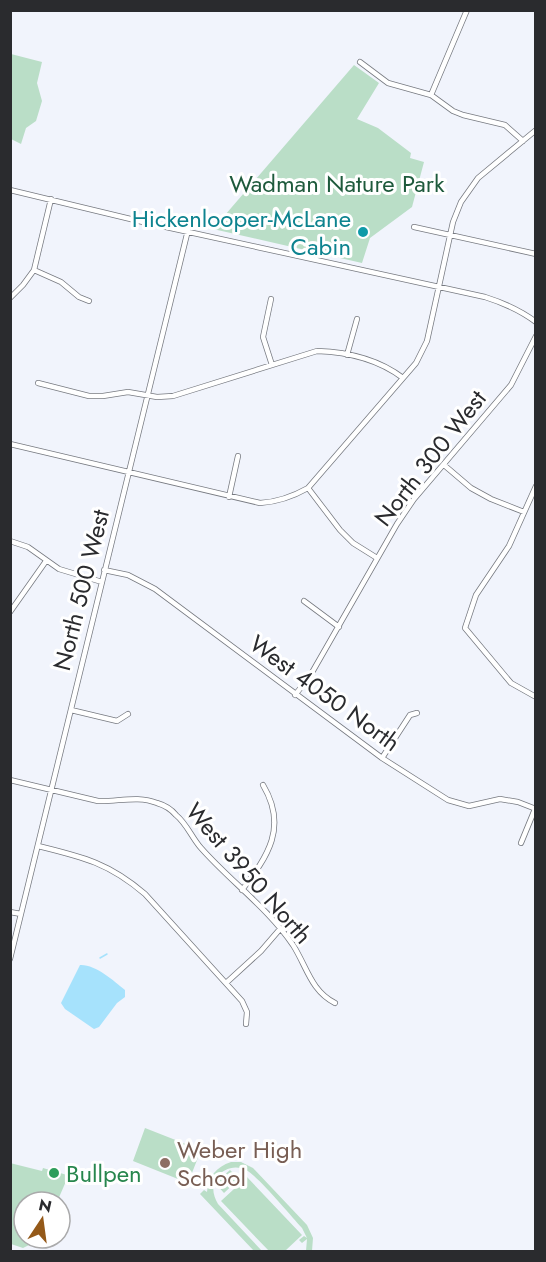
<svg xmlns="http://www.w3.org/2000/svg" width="546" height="1262" font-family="Jost,sans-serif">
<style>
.green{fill:#badec7}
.water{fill:#a6e2fc}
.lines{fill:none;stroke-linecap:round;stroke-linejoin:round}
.stream{stroke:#a6e2fc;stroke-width:1.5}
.minor-casing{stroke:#777a81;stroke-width:6}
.minor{stroke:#fff;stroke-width:4.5}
.culture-dot{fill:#0f9aa8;stroke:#fff;stroke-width:2}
.education-dot{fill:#8d6e63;stroke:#fff;stroke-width:2}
.leisure-dot{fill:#2e9e5b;stroke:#fff;stroke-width:2}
.labels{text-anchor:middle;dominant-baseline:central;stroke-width:6;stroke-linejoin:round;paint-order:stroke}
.park-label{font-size:24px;fill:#1e5a3c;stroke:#fff}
.culture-label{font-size:24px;fill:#0d838f;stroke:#fff;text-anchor:end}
.street-label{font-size:24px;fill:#2a2b2e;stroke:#fff}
.education-label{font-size:24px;fill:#785e54;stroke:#fff;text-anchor:start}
.leisure-label{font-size:24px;fill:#27864d;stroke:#fff;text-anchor:start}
</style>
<rect width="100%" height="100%" fill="#f1f4fc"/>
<path class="green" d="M11,54L42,62L37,83L42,101L36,121L26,128L21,144L11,139Z
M354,65L379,83L357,119L378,128L411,153L410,158L424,162L412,207L370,238L362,263L213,229Z
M145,1128L201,1150L188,1183L133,1161Z
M231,1162H241L253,1168L307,1225L313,1238L312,1251H306L307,1239L302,1243L299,1240L304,1236L307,1238L302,1228C290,1215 259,1177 246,1170C236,1165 223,1168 217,1178C211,1187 213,1195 218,1204L262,1251H254L200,1194L204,1190L207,1192C208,1177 216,1167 231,1162Z
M10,1163L42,1171L43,1168L67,1175V1179L57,1202H24V1238H35L31,1244L23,1248L11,1244Z
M230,1170L239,1179L224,1193L215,1183Z
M247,1177L302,1235L285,1251H269L221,1201Z"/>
<path class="water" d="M80,965C95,964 114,981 125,990V997L117,1003L99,1027L94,1029L65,1009L61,1003Z"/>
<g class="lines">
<path class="stream" d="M100,958L107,954"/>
<defs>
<path id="minor" d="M360,62L388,83L431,95L453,111L463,115L505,125L523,141
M431,95L467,10
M10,190L143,222L485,297C504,303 520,310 536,322
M414,227L536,254
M34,270L61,282L79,297L89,301
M10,298L23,285L34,270L51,199
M271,299L263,337L272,365
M347,355L357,319
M38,383L89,396H103L128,392L157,397L173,396L317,351C348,352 378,359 403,378
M10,444L260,503C278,502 292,497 308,488L416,363L427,341L453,222L461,202L478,178L536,130
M444,465L471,488L491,499L524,512
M536,486L509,546L476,595L465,628L511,683L536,697
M308,488L340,530L353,543L377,558
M229,497L238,456
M10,541L28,547L59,569L102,582
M104,570L128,575L155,589L382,758L448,800L469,806L500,799L518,802L536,809
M304,601L339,627
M10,612L46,561
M295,695L310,676L397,524L414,499L511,385L536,336
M71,710L117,721L128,714
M382,758L410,715L417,713
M10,780L98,801C117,802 138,795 157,803C164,805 171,809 176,815C187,824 192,838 201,848C230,881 268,908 293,945C307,967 311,991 335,1003
M521,843L535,809
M38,846C83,857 109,863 145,894L242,1001L247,1012L246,1024
M242,890C268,856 288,827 263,785
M10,912L21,914
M10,959L188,230
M226,983L261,951L280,929"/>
</defs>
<use href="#minor" class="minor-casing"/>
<use href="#minor" class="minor"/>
</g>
<circle class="culture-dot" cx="363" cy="232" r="6"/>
<circle class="education-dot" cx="165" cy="1163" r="6"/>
<circle class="leisure-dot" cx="54" cy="1173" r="6"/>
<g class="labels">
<g class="park-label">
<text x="337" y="183">Wadman Nature Park</text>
</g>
<g class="culture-label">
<text x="351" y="218">Hickenlooper-McLane<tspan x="351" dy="28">Cabin</tspan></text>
</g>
<g class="street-label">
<text transform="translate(430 458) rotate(-52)">North 300 West</text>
<text transform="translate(81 590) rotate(-76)">North 500 West</text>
<text transform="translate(325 693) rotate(36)">West 4050 North</text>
<text transform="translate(249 873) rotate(49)">West 3950 North</text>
</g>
<g class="education-label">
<text x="177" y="1149">Weber High<tspan x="177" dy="28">School</tspan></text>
</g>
<g class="leisure-label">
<text x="66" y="1173">Bullpen</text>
</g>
</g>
<rect width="546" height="1262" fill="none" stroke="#2a2b2e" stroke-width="24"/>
<g transform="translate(42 1220) rotate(13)"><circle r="28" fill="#ffffff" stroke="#aaaaab" stroke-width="1.5"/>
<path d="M0-4.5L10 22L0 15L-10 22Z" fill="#945919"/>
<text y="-9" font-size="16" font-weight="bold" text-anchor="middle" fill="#2a2b2e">N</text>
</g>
</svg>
